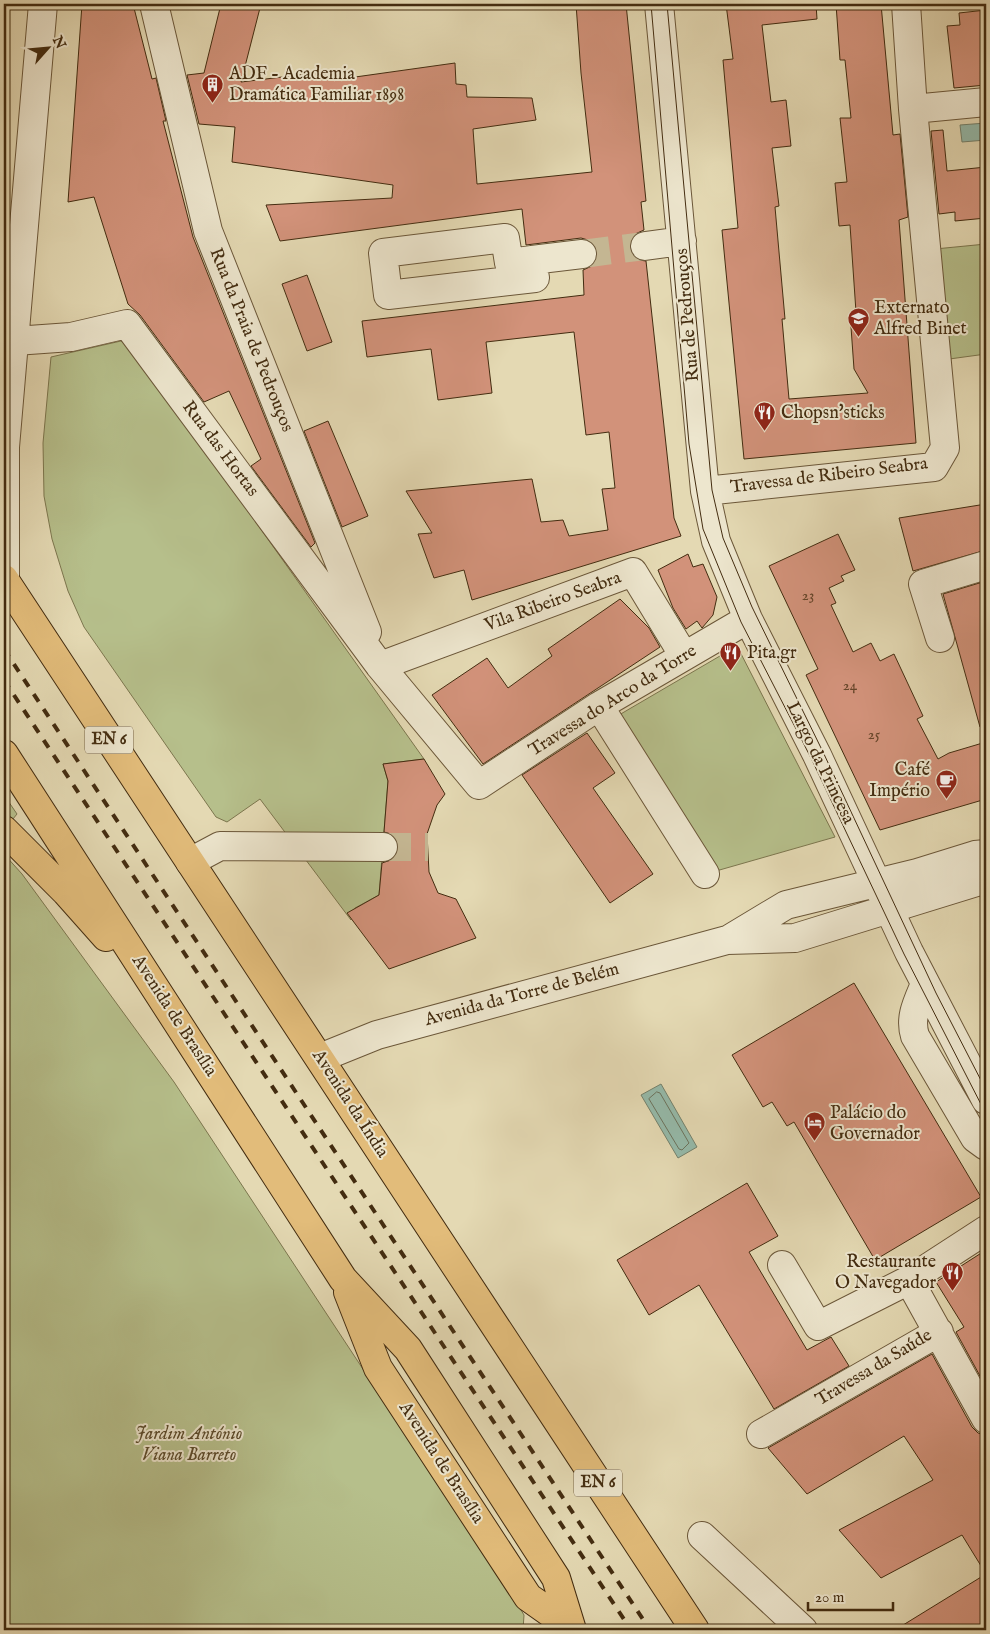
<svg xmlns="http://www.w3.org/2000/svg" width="990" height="1634" font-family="'IM FELL English',serif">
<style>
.green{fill:#b6bf8b;stroke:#7c764e}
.water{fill:#95baaa;stroke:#74816c}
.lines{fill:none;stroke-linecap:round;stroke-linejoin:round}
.shore{stroke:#6c735d;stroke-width:1}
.building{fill:#d2927a;stroke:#432c10}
.minor-tunnel{stroke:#c4b692;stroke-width:28;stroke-dasharray:28 14;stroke-linecap:butt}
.minor-casing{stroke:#6b5739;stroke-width:30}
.major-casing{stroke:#432c10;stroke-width:30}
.minor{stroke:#ede6ce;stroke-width:28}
.major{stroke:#e2bc7a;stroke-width:28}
.tram{stroke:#432c10;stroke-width:1}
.rail{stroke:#432c10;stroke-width:4;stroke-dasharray:9 9;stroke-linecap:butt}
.labels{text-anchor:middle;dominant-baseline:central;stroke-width:4;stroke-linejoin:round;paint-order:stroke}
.number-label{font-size:15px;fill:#67462a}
.shield{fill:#ede6ce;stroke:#766449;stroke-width:1}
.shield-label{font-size:16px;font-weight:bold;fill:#432c10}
.poi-label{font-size:18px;fill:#432c10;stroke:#ede6ce;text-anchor:start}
.street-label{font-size:18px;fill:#432c10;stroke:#ede6ce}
.park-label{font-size:18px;font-style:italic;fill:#5a4929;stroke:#ede6ce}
</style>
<rect width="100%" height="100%" fill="#e4d9b3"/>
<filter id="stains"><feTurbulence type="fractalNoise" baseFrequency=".004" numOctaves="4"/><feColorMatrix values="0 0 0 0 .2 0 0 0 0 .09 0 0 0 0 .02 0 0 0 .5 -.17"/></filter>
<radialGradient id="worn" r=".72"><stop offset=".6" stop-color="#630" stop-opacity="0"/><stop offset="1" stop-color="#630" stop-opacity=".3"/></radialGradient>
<path class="green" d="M986,244V354L942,360L935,249Z
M121,341L135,352L424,759L383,764L388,781L379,895L355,908L351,920L260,799L227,822L216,817L84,627L68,591L52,539L44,496L43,443L51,357Z
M737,646L835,837L716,871L619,715Z
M4,795L17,814L4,830Z
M4,854L22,874L174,1082L513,1597L524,1615L523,1630H4Z"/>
<path class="water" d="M986,123V140L962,142L960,125Z
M661,1084L697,1147L678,1158L641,1095Z"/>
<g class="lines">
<path class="shore" d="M657,1092L660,1093L689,1143L682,1150L679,1149L649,1099Z"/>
</g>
<path class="building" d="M82,4H133L152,79L156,78L166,121H163L193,237L315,543L311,547L251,466L261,459L229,391L204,402L140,315L128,304L94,197L68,202Z
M221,4H261L241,82L340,70L341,79L455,63L456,84L466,85L467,97L532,98L536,120L473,129L477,184L592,172L581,73L576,4H626L646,201L641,202L644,230L635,234L631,240L630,248L633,256L639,260L646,261L674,518L681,536L472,600L464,570L434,578L418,534L432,533L406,491L532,479L541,522L563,520L569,536L608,530L602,489L615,488L609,432L586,435L574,332L486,342L492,393L438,400L431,349L367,357L362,321L584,295L583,270L592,266L596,260L597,252L594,244L588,240L581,238L526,245L522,209L280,241L266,205L392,198L393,185L232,162L235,127L199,124L187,75L204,73Z
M726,4H816L817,19L762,25L771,102L786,100L791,146L772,148L779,206L775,207L785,319H782L789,399L868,393L854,369L850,313L856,312L850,225L839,226L835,183L847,182L840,118H851L845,60H840L836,4H881L893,135L900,134L908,217L899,220L916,443L744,459L722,230L738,228L723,60L733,59Z
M986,10V85L954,88L947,26L960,25L959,13Z
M943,130L947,171L986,167V218L955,221V212L939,214L931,131Z
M307,275L332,342L307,351L282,284Z
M328,421L368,516L342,527L304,431Z
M986,504V550L913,571L899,518Z
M838,534L855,570L841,576L844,581L829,588L836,603L831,605L853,652L871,643L880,661L894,654L923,716L917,719L938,759L949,753L986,742V799L880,830L806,675L818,669L769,566Z
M688,554L693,567L703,564L717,597L713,615L702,628L697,621L686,629L673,608L658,570Z
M986,581V726L980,727L943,594Z
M620,599L649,628L660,647L483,764L432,695L487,658L508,688L552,656L548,649Z
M587,733L615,773L593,788L653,874L610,903L522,775Z
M424,759L445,794L437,805L427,834L429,872L438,893L456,899L476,938L389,969L347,913L379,895L382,863L391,860L396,855L399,848L396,839L391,834L384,832L388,781L383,764Z
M854,983L981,1197L875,1260L794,1122L787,1126L772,1102L763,1107L732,1055Z
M747,1183L778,1236L749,1252L807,1350L831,1337L849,1366L774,1409L699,1285L649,1315L617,1260Z
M986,1250V1387L956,1332L964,1327L936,1282Z
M932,1354L972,1427L978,1433L986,1435V1630H895L986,1574L962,1535L881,1578L839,1530L933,1480L904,1436L807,1494L768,1448Z"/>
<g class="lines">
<path class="minor-tunnel" d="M582,254L645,246
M383,847H428"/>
<defs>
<path id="minor" d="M154,4L208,231L367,632
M659,4L705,491L716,541L748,619L817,755L909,952L986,1100
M913,109L986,102
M645,246L682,241
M532,260L509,263L505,238L383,253L388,295L535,278L532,260L582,254
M15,341L71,337L127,324L380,666L479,785L599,706L748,619
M705,491L934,467L945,448L913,109L906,4
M5,581V447L43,4
M940,638L923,584L986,565
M380,666L633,572L684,656
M599,706L705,874
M190,862L220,846L383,847
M731,938L786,905L917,873L975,855L986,854
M925,984C918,1001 909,1017 915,1036L975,1138L986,1146
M320,1058L377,1035L727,940L795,938L986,879
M782,1265L818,1326L909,1280L986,1230
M909,1280L986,1419
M761,1434L939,1332
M702,1536L803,1630"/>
<path id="major" d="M4,579L695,1630
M4,754L343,1279L408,1349L556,1578L572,1630
M4,830L66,892L106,937
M348,1292L378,1368L528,1597L569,1626"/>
</defs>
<use href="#minor" class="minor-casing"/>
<use href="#major" class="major-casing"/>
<use href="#minor" class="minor"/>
<use href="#major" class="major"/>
<path class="tram" d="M651,4L689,444L703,529L741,622L811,758L904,954L986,1114
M667,4L712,490L723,538L752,607L823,752L936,993L986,1090"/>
<path class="rail" d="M4,649L650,1630
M4,680L631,1630"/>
</g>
<defs>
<symbol id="building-pin" viewBox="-11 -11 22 30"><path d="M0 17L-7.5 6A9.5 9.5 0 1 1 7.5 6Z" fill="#8f2418" stroke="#ede6ce"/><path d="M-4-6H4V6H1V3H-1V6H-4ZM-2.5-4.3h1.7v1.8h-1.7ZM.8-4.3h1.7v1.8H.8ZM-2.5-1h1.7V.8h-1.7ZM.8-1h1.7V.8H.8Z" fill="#fff"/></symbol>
<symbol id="school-pin" viewBox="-11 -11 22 30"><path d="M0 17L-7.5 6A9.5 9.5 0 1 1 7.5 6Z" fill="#8f2418" stroke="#ede6ce"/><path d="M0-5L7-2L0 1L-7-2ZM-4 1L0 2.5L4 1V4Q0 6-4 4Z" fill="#fff"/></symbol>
<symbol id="restaurant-pin" viewBox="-11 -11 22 30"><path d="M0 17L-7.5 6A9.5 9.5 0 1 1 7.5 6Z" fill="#8f2418" stroke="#ede6ce"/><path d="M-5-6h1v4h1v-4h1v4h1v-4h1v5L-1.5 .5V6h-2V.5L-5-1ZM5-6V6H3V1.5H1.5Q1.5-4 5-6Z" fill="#fff"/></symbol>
<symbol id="cafe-pin" viewBox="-11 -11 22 30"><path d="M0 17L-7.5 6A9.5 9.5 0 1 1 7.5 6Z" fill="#8f2418" stroke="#ede6ce"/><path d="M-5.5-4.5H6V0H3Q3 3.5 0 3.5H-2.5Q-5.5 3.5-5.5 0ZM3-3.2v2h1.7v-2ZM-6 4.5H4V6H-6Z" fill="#fff"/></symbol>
<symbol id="hotel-pin" viewBox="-11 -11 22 30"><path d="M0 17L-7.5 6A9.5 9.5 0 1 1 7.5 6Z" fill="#8f2418" stroke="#ede6ce"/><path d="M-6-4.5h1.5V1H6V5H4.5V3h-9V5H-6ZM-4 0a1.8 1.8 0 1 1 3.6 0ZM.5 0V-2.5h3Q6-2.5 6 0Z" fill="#fff"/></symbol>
</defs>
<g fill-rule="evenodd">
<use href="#building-pin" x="200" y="72" width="25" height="34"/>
<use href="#school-pin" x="846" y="306" width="25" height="34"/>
<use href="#restaurant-pin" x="752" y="400" width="25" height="34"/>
<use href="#restaurant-pin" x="718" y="640" width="25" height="34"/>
<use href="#cafe-pin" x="934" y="768" width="25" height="34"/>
<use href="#hotel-pin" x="802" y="1110" width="25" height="34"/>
<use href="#restaurant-pin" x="940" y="1260" width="25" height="34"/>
</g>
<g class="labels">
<g class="number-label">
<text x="808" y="595">23</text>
<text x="850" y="685">24</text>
<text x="874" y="734">25</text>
</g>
<g class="shield">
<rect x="85" y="726.5" width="48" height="27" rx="4"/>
<rect x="574" y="1469.5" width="48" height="27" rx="4"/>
</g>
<g class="shield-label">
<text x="109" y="740">EN 6</text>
<text x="598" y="1483">EN 6</text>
</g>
<g class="poi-label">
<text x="229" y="74">ADF - Academia<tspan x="229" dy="21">Dramática Familiar 1898</tspan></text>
<text x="874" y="308">Externato<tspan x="874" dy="21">Alfred Binet</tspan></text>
<text x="781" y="413">Chopsn'sticks</text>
<text x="747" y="653">Pita.gr</text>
<text x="930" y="770" text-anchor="end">Café<tspan x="930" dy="21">Império</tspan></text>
<text x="830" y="1113">Palácio do<tspan x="830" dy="21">Governador</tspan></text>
<text x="936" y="1262" text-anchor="end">Restaurante<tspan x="936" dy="21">O Navegador</tspan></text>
</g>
<g class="street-label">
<text transform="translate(688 315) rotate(-95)">Rua de Pedrouços</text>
<text transform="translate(251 340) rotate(68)">Rua da Praia de Pedrouços</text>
<text transform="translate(220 449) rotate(53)">Rua das Hortas</text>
<text transform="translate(829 476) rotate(-7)">Travessa de Ribeiro Seabra</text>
<text transform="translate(553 602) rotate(-20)">Vila Ribeiro Seabra</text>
<text transform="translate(613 701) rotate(-32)">Travessa do Arco da Torre</text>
<text transform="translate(820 763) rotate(64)">Largo da Princesa</text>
<text transform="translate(522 995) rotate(-15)">Avenida da Torre de Belém</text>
<text transform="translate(174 1016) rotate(57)">Avenida de Brasília</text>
<text transform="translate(350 1104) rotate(57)">Avenida da Índia</text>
<text transform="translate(874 1368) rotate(-31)">Travessa da Saúde</text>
<text transform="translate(441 1463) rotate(57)">Avenida de Brasília</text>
</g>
<g class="park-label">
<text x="189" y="1434">Jardim António<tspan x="189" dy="21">Viana Barreto</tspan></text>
</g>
</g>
<rect width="990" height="1634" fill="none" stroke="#e4d9b3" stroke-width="20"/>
<rect x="5" y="5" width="980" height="1624" fill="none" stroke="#432c10" stroke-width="2.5"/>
<rect x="10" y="10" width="970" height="1614" fill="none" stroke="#432c10"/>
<g transform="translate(48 48) rotate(63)" stroke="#ede6ce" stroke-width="4" paint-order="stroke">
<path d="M0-4L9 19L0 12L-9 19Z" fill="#432c10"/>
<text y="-8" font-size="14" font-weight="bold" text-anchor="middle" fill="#432c10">N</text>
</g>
<path d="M808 1602v8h85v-8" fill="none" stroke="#432c10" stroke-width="2.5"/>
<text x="815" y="1602" font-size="15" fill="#432c10" stroke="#ede6ce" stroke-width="4" paint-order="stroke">20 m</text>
<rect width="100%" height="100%" filter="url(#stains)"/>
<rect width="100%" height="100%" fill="url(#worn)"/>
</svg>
